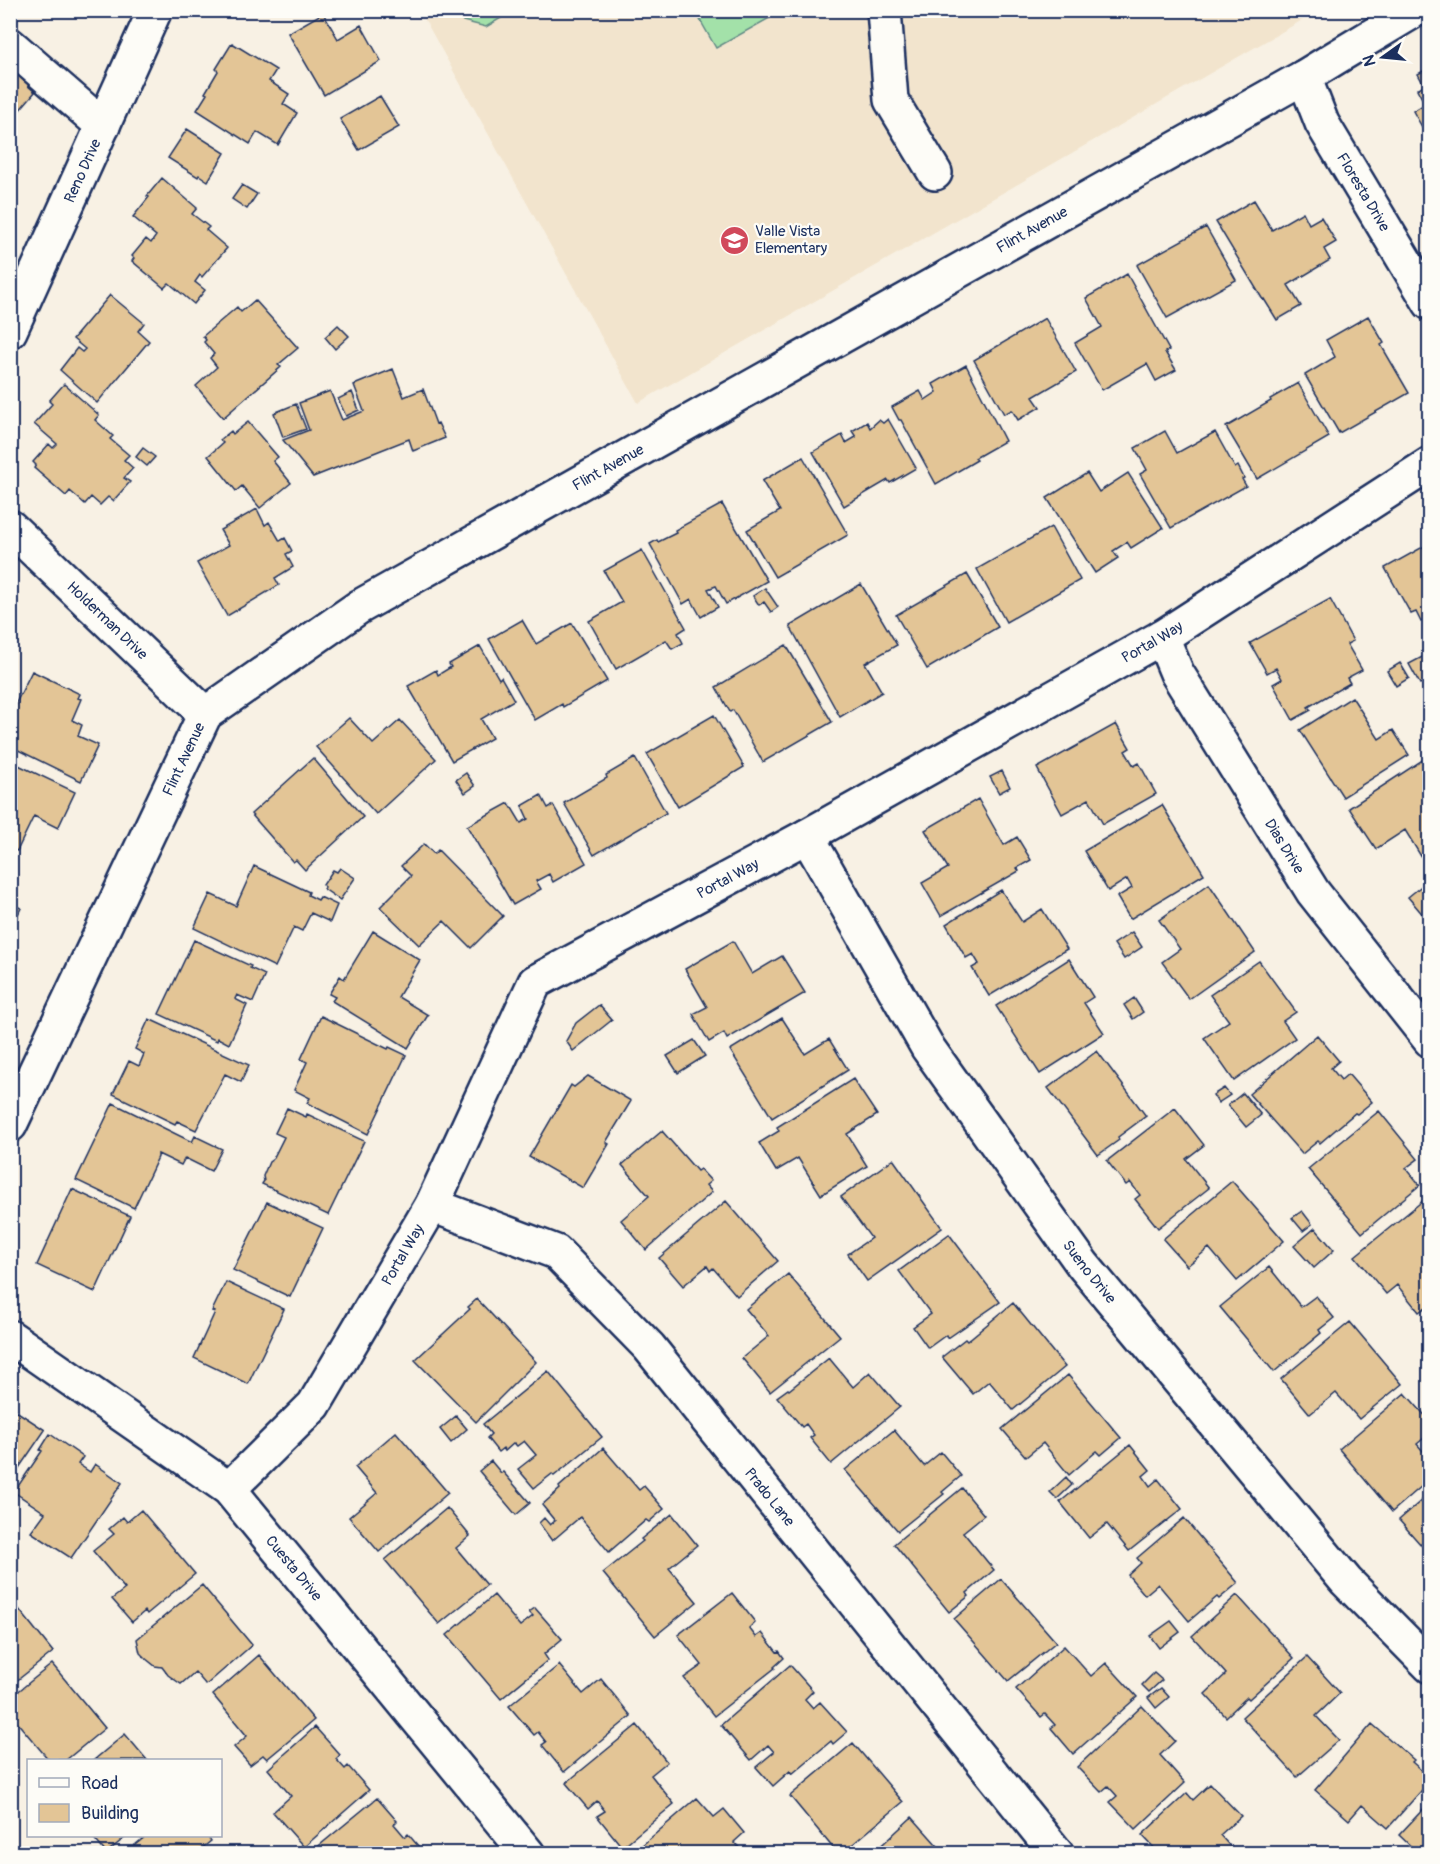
<svg xmlns="http://www.w3.org/2000/svg" width="1440" height="1864" font-family="Pangolin,sans-serif">
<style>
.built{fill:#f2e4cd}
.green{fill:#a3e1a9;stroke:#5f8884;stroke-width:1.5}
.building{fill:#e3c596;stroke:#1b2f5e;stroke-width:1.5}
.lines{fill:none;stroke-linecap:round;stroke-linejoin:round}
.minor-casing{stroke:#1b2f5e;stroke-width:38}
.minor{stroke:#fdfcf7;stroke-width:33}
.labels{text-anchor:middle;dominant-baseline:central;stroke-width:4.5;stroke-linejoin:round;paint-order:stroke}
.street-label{font-size:15px;fill:#1b2f5e;stroke:#fdfcf7}
.poi-label{font-size:15px;fill:#1b2f5e;stroke:#fdfcf7;text-anchor:start}
</style>
<rect width="100%" height="100%" fill="#f8f1e4"/>
<filter id="ink" filterUnits="userSpaceOnUse"><feTurbulence type="fractalNoise" baseFrequency=".0167" numOctaves="2"/><feDisplacementMap in="SourceGraphic" scale="12" xChannelSelector="R" yChannelSelector="G"/><feConvolveMatrix kernelMatrix="1 2 1 2 8 2 1 2 1" color-interpolation-filters="sRGB"/></filter>
<g filter="url(#ink)">
<path class="built" d="M420,11H1318L638,403Z"/>
<path class="green" d="M455,11H513L486,27L463,21Z
M695,11H782L716,48Z"/>
<path class="building" d="M323,13L338,39L361,25L381,61L324,95L288,33Z
M232,43L276,70L269,81L289,94L283,104L297,113L278,145L257,132L250,144L197,110L207,94L205,93L218,71L216,69Z
M10,51L38,74L28,86L35,92L18,112L11,105Z
M1430,67V141L1413,111L1425,104L1417,89L1424,85L1418,74Z
M380,96L399,127L359,150L340,119Z
M187,129L225,153L208,181L199,175L198,177L168,158Z
M162,178L197,208L192,214L209,227L206,230L227,248L202,277L200,275L195,282L205,290L194,304L169,283L164,288L132,261L134,258L132,256L146,239L151,243L156,236L133,217L149,197L147,196Z
M242,185L257,194L247,209L232,199Z
M1254,200L1272,230L1303,212L1309,224L1321,217L1336,242L1324,249L1330,260L1288,285L1301,306L1277,320L1264,299L1263,300L1216,222Z
M1206,227L1236,280L1167,318L1137,265Z
M1127,274L1169,350L1165,352L1176,370L1156,381L1147,364L1102,390L1075,343L1102,327L1086,298Z
M110,295L144,323L138,331L149,341L97,403L60,370L77,348L82,352L85,349L73,339Z
M255,300L298,348L278,365L281,367L223,418L196,386L217,367L210,358L214,354L204,342L206,340L203,336L237,307L241,312Z
M1368,316L1384,343L1381,345L1409,393L1339,433L1305,375L1335,357L1326,340Z
M1045,318L1076,372L1033,397L1040,407L1018,420L1012,410L1004,414L974,360Z
M338,325L349,336L335,349L325,337Z
M966,365L1005,441L975,458L977,460L936,484L901,420H899L892,407L920,391L925,400L937,392L933,384Z
M393,369L404,397L423,389L436,424L438,423L445,438L413,451L409,439L313,477L283,440L309,430L299,403L330,391L342,420L364,411L354,385Z
M1298,383L1329,437L1257,479L1226,427L1271,401L1270,399Z
M64,384L99,415L95,420L113,436L110,439L129,455L124,460L133,468L124,478L130,482L113,501L108,497L100,505L91,497L85,504L70,491L66,496L34,468L36,465L33,462L49,444L53,448L57,444L34,424L52,404L49,401Z
M352,392L359,410L346,416L338,399Z
M296,404L306,429L283,437L274,413Z
M888,419L916,468L890,483L888,480L844,506L813,452L842,435L846,443L856,437L852,431L867,422L870,428L879,420L883,423Z
M248,422L278,457L273,461L291,483L260,508L242,486L236,491L208,456L223,443L220,440L231,431L233,434Z
M1165,431L1177,453L1215,432L1235,468L1238,466L1244,478L1242,479L1246,486L1171,528L1140,474L1147,470L1135,448Z
M143,448L155,457L147,466L136,457Z
M803,457L848,535L775,577L747,530L780,511L762,481Z
M1087,473L1099,492L1128,473L1163,528L1131,548L1127,542L1113,551L1118,558L1095,573L1047,498Z
M722,504L767,581L726,604L716,586L708,589L718,607L701,617L691,599L683,604L650,544L657,540L658,542L676,533L675,530Z
M257,509L265,525L269,522L280,541L285,538L292,551L286,554L293,567L275,578L279,585L227,616L197,563L229,545L220,530Z
M1051,527L1080,580L1006,622L977,569Z
M1430,543V617L1421,622L1416,612L1411,614L1385,568Z
M642,550L686,628L678,633L683,643L672,649L666,640L616,669L589,621L622,602L604,571Z
M967,574L998,627L927,669L896,615Z
M861,584L897,645L865,663L882,692L840,717L790,626Z
M765,588L778,607L771,612L764,602L759,605L753,596Z
M1330,599L1353,641L1347,644L1362,670L1347,678L1350,683L1308,707L1311,710L1293,720L1273,684L1282,679L1276,668L1267,673L1250,643Z
M522,620L536,644L572,623L607,681L563,707L562,704L535,720L489,639Z
M786,645L832,722L763,762L733,710L730,712L716,687Z
M480,646L499,679L501,677L514,700L481,719L492,738L452,761L408,686L436,670L438,675L451,667L449,664Z
M1428,654L1430,679L1420,684L1409,664Z
M1400,663L1409,678L1396,686L1387,671Z
M32,671L80,694L78,698L81,699L72,720L82,725L78,736L98,745L81,781L10,746V715Z
M1352,697L1379,739L1393,730L1409,755L1343,797L1300,730Z
M714,715L744,767L678,807L647,754Z
M349,718L373,744L400,720L436,759L376,814L316,747Z
M1116,724L1130,748L1125,751L1134,766L1139,763L1156,794L1103,824L1089,799L1062,814L1037,768Z
M313,758L363,817L305,870L296,860L293,862L251,814Z
M635,758L666,813L594,855L564,803L607,778L606,775Z
M1424,759L1430,768V853L1422,858L1405,830L1376,849L1349,808Z
M10,761L75,792L58,828L34,816L17,851L10,848Z
M1002,771L1010,787L999,793L990,777Z
M466,773L475,786L465,793L456,780Z
M541,795L548,808L553,805L586,863L553,882L549,874L536,881L541,889L513,905L467,826L509,803L521,823L528,819L522,806Z
M978,799L1004,845L1017,837L1031,860L1017,868L1019,871L941,916L922,883L948,868L925,830Z
M1162,805L1204,874L1130,919L1117,897L1132,888L1127,879L1108,891L1084,851Z
M424,844L434,854L438,850L503,916L471,948L444,921L419,945L380,907L411,876L401,866Z
M254,866L309,892L308,895L318,900L320,897L337,905L330,922L311,913L302,931L294,927L275,967L194,928L210,894L236,906Z
M340,868L355,878L340,900L324,889L325,887L323,885L333,870L337,872Z
M1430,879V923L1408,897Z
M1209,884L1255,952L1189,999L1162,962L1180,949L1159,920Z
M1001,890L1022,922L1042,909L1067,949L989,996L972,968L979,964L973,954L966,958L946,924Z
M10,903L21,908L10,931Z
M373,931L420,960L398,997L428,1015L408,1048L332,1001L335,997L329,994L340,976L344,979Z
M1132,932L1142,947L1124,959L1114,944Z
M194,940L251,966L250,968L265,975L253,1002L237,995L235,999L247,1005L229,1044L218,1038L217,1041L159,1014Z
M733,941L752,974L782,956L805,993L727,1039L724,1033L709,1042L693,1014L707,1007L685,969Z
M1069,959L1093,997L1084,1003L1104,1033L1040,1074L996,1006Z
M1259,961L1296,1012L1283,1021L1295,1038L1234,1081L1204,1038L1229,1021L1210,995Z
M1134,998L1143,1012L1133,1019L1124,1005Z
M599,1005L612,1020L573,1051L566,1041L576,1023Z
M321,1016L388,1049L389,1047L406,1055L368,1134L307,1103L310,1098L294,1090L307,1062L301,1059Z
M782,1018L805,1054L829,1039L848,1070L772,1118L730,1050Z
M149,1019L249,1065L241,1082L225,1074L196,1130L177,1121L175,1124L113,1094L129,1061L139,1066L144,1054L135,1049Z
M1317,1035L1339,1061L1331,1068L1341,1080L1348,1074L1372,1102L1357,1114L1355,1113L1320,1143L1318,1141L1302,1154L1249,1094Z
M694,1040L705,1056L678,1073L667,1056Z
M1097,1051L1146,1116L1118,1137L1119,1140L1098,1155L1048,1088Z
M588,1076L631,1101L606,1142L609,1144L583,1188L529,1157L571,1085L574,1087Z
M853,1079L877,1115L847,1134L867,1166L821,1195L798,1158L776,1171L759,1143L779,1131L777,1127Z
M1224,1088L1230,1095L1218,1103L1213,1095Z
M1243,1093L1261,1115L1246,1127L1228,1105Z
M113,1103L192,1142L195,1136L222,1149L211,1171L185,1158L181,1165L158,1154V1157L134,1208L76,1180Z
M287,1108L306,1117L307,1114L364,1141L328,1215L262,1184L264,1181L263,1176L269,1162L273,1159L284,1137L275,1133Z
M1175,1108L1204,1145L1186,1159L1209,1188L1158,1228L1135,1199L1140,1195L1130,1182L1126,1185L1107,1161Z
M1379,1111L1418,1159L1406,1168L1420,1185L1362,1233L1308,1169Z
M662,1131L697,1171L700,1169L711,1181L706,1185L712,1192L646,1250L621,1220L649,1196L622,1165Z
M893,1159L942,1228L867,1281L848,1254L871,1238L841,1197Z
M1232,1181L1284,1241L1237,1281L1209,1248L1187,1266L1163,1239Z
M72,1189L130,1216L95,1292L37,1265Z
M1430,1195V1304L1419,1312L1397,1285L1386,1294L1355,1256Z
M726,1201L778,1261L737,1296L713,1268L710,1271L707,1266L683,1286L659,1258Z
M267,1202L323,1228L290,1297L233,1270Z
M1302,1211L1312,1224L1303,1231L1292,1218Z
M1315,1228L1334,1250L1314,1268L1294,1246Z
M949,1234L1000,1302L948,1338L946,1335L928,1348L913,1327L931,1314L899,1271Z
M1269,1267L1301,1307L1316,1296L1334,1318L1319,1330L1321,1333L1274,1372L1220,1307Z
M788,1274L840,1336L770,1392L742,1358L769,1336L746,1309Z
M226,1282L284,1309L248,1384L194,1358L215,1312L212,1311Z
M477,1299L536,1362L476,1422L415,1360L470,1309L468,1307Z
M1013,1303L1065,1367L1013,1410L989,1381L973,1394L942,1357L965,1339L967,1341Z
M1350,1322L1402,1384L1359,1419L1336,1393L1310,1414L1281,1379Z
M829,1358L853,1387L870,1372L900,1407L831,1464L810,1438L814,1435L806,1424L802,1427L777,1397L788,1389L789,1390Z
M548,1371L602,1437L554,1476L552,1474L534,1488L518,1469L536,1455L524,1441L517,1446L514,1443L505,1451L503,1448L498,1452L487,1438L491,1434L483,1424Z
M1068,1375L1121,1438L1101,1455L1097,1451L1069,1475L1043,1443L1026,1457L1002,1429Z
M1405,1393L1430,1421V1433L1417,1444L1430,1459V1479L1392,1512L1339,1449Z
M10,1407L45,1430L10,1481Z
M456,1416L467,1429L451,1443L440,1429Z
M894,1430L924,1466L941,1452L961,1476L942,1492L944,1494L898,1531L845,1470Z
M396,1432L448,1493L379,1552L349,1517L377,1493L355,1467Z
M50,1434L83,1457L78,1464L90,1472L95,1464L122,1483L71,1558L31,1532L45,1513L14,1492L42,1451L40,1450Z
M1130,1445L1150,1470L1143,1476L1150,1486L1158,1479L1182,1509L1129,1551L1107,1524L1089,1538L1060,1502Z
M603,1448L639,1490L644,1486L664,1509L649,1522L646,1520L609,1552L580,1517L552,1541L539,1523L544,1518L550,1525L555,1521L542,1505L560,1489L559,1487Z
M491,1461L501,1473L503,1472L530,1503L516,1515L479,1471Z
M1066,1477L1072,1485L1057,1499L1050,1492Z
M962,1488L984,1515L963,1532L994,1570L967,1593L969,1596L949,1612L894,1544Z
M1430,1493V1553L1429,1554L1399,1520Z
M447,1508L470,1536L456,1548L487,1585L439,1624L385,1560Z
M141,1510L195,1574L147,1614L145,1611L132,1622L112,1599L125,1589L93,1551L114,1534L109,1529L123,1517L127,1522Z
M672,1514L697,1545L669,1568L697,1602L655,1636L603,1573L643,1541L641,1539Z
M1184,1518L1238,1583L1219,1599L1217,1597L1189,1621L1158,1584L1145,1595L1128,1575L1141,1563L1137,1558Z
M1001,1579L1056,1642L1008,1681L954,1619Z
M202,1585L252,1645L206,1685L195,1672L181,1684L168,1675L162,1667L155,1666L145,1658L140,1653L137,1639Z
M732,1593L755,1622L749,1628L756,1637L762,1633L777,1652L779,1651L784,1658L774,1667L775,1668L714,1716L684,1678L702,1665L678,1635Z
M494,1595L520,1626L533,1616L529,1612L535,1608L562,1639L544,1654L548,1660L501,1699L447,1635Z
M1237,1595L1294,1658L1249,1699L1247,1697L1226,1717L1205,1694L1226,1674L1192,1636Z
M10,1598L53,1652L10,1686Z
M1171,1621L1180,1632L1159,1648L1150,1636Z
M1064,1646L1091,1676L1106,1663L1137,1697L1073,1754L1051,1728L1055,1725L1045,1714L1041,1717L1016,1689Z
M259,1655L314,1720L267,1759L263,1755L250,1765L234,1747L247,1736L213,1695Z
M1307,1657L1340,1693L1316,1716L1339,1740L1297,1777L1242,1717Z
M52,1664L105,1728L66,1760H49L10,1714V1698Z
M559,1665L583,1694L601,1679L631,1716L564,1772L542,1745L546,1742L538,1732L534,1735L509,1706Z
M790,1665L813,1691L805,1699L813,1708L820,1702L847,1732L833,1744L831,1741L792,1774L790,1771L773,1786L756,1767L774,1752L768,1745L751,1760L721,1725Z
M1154,1673L1162,1680L1149,1692L1142,1685Z
M1161,1688L1169,1697L1156,1708L1148,1698Z
M1142,1706L1175,1741L1160,1755L1185,1783L1136,1829L1110,1802L1117,1796L1108,1786L1101,1792L1077,1767Z
M1372,1724L1414,1760L1412,1762L1430,1778V1781L1388,1828L1362,1805L1349,1820L1315,1790Z
M637,1725L667,1762L651,1775L674,1804L622,1847L597,1816L605,1811L597,1801L588,1809L566,1783Z
M315,1727L340,1755L336,1759L345,1769L348,1766L369,1790L304,1847L273,1812L291,1796L268,1769Z
M125,1734L147,1760H94Z
M853,1743L903,1802L841,1854H838L790,1796Z
M1210,1784L1241,1816L1220,1835L1237,1854H1160L1142,1835L1187,1793L1193,1800Z
M377,1798L397,1821L394,1824L405,1837L408,1834L425,1854H309Z
M697,1798L714,1817L724,1809L744,1833L734,1842L745,1854H632Z
M1430,1802V1854H1419L1399,1835Z
M912,1817L945,1854H872Z
M92,1836H127L106,1853Z
M146,1836H207L211,1841L195,1854H124Z"/>
<g class="lines">
<defs>
<g id="minor">
<path d="M884,10L891,100L935,173"/>
<path d="M10,45L103,126"/>
<path id="s1" d="M1304,77L1322,123L1430,303"/>
<path id="s2" d="M10,331L155,10"/>
<path id="s3" d="M10,527L205,714"/>
<path id="s4" d="M1162,637L1177,673L1313,892L1430,1040"/>
<path id="s5" d="M807,836L928,1048L1083,1265L1346,1581L1430,1666"/>
<path id="s6" d="M10,1125L205,714L359,607L1304,77L1335,58L1415,10"/>
<path id="s7" d="M432,1205L556,1252L649,1347L1057,1854"/>
<path id="s8" d="M10,1337L229,1489L528,1854"/>
<path id="s9" d="M229,1489L314,1405L432,1205L535,982L807,836L1162,637L1430,464"/>
</g>
</defs>
<use href="#minor" class="minor-casing"/>
<use href="#minor" class="minor"/>
</g>
</g>
<defs>
<symbol id="school-disc" viewBox="-11 -11 22 22"><circle r="9.5" fill="#d1495b" stroke="#fdfcf7"/><path d="M0-5L7-2L0 1L-7-2ZM-4 1L0 2.5L4 1V4Q0 6-4 4Z" fill="#fff"/></symbol>
</defs>
<g fill-rule="evenodd">
<use href="#school-disc" x="718" y="224" width="33" height="33"/>
</g>
<g class="labels">
<g class="street-label">
<text stroke="none"><textPath href="#s2" startOffset="176">Reno Drive</textPath></text>
<text stroke="none"><textPath href="#s1" startOffset="130">Floresta Drive</textPath></text>
<text stroke="none"><textPath href="#s6" startOffset="1414">Flint Avenue</textPath></text>
<text stroke="none"><textPath href="#s6" startOffset="928">Flint Avenue</textPath></text>
<text stroke="none"><textPath href="#s3" startOffset="135">Holderman Drive</textPath></text>
<text stroke="none"><textPath href="#s9" startOffset="1302">Portal Way</textPath></text>
<text stroke="none"><textPath href="#s6" startOffset="405">Flint Avenue</textPath></text>
<text stroke="none"><textPath href="#s4" startOffset="243">Dias Drive</textPath></text>
<text stroke="none"><textPath href="#s9" startOffset="816">Portal Way</textPath></text>
<text stroke="none"><textPath href="#s9" startOffset="294">Portal Way</textPath></text>
<text stroke="none"><textPath href="#s5" startOffset="520">Sueno Drive</textPath></text>
<text stroke="none"><textPath href="#s7" startOffset="458">Prado Lane</textPath></text>
<text stroke="none"><textPath href="#s8" startOffset="369">Cuesta Drive</textPath></text>
</g>
<g class="poi-label">
<text x="755" y="231">Valle Vista<tspan x="755" dy="17">Elementary</tspan></text>
</g>
</g>
<rect width="1440" height="1864" fill="none" stroke="#fdfcf7" stroke-width="36"/>
<rect x="18" y="18" width="1404" height="1828" fill="none" stroke="#1b2f5e" stroke-width="2" filter="url(#ink)"/>
<rect x="27" y="1759" width="195" height="78" fill="#fdfcf7" stroke="#a3aaba" stroke-width="1.5"/>
<rect x="39" y="1778" width="30" height="9" fill="#fdfcf7" stroke="#a3aaba" stroke-width="1.5"/>
<text x="81" y="1789" font-size="18" fill="#1b2f5e">Road</text>
<rect x="39" y="1804" width="30" height="18" fill="#e3c596" stroke="#a3aaba" stroke-width="1.5"/>
<text x="81" y="1819" font-size="18" fill="#1b2f5e">Building</text>
<g transform="translate(1383 57) rotate(255)" stroke="#fdfcf7" stroke-width="4.5" paint-order="stroke">
<path d="M0-4.5L10 22L0 15L-10 22Z" fill="#1b2f5e"/>
<text y="-9" font-size="16" font-weight="bold" text-anchor="middle" fill="#1b2f5e">N</text>
</g>
</svg>
